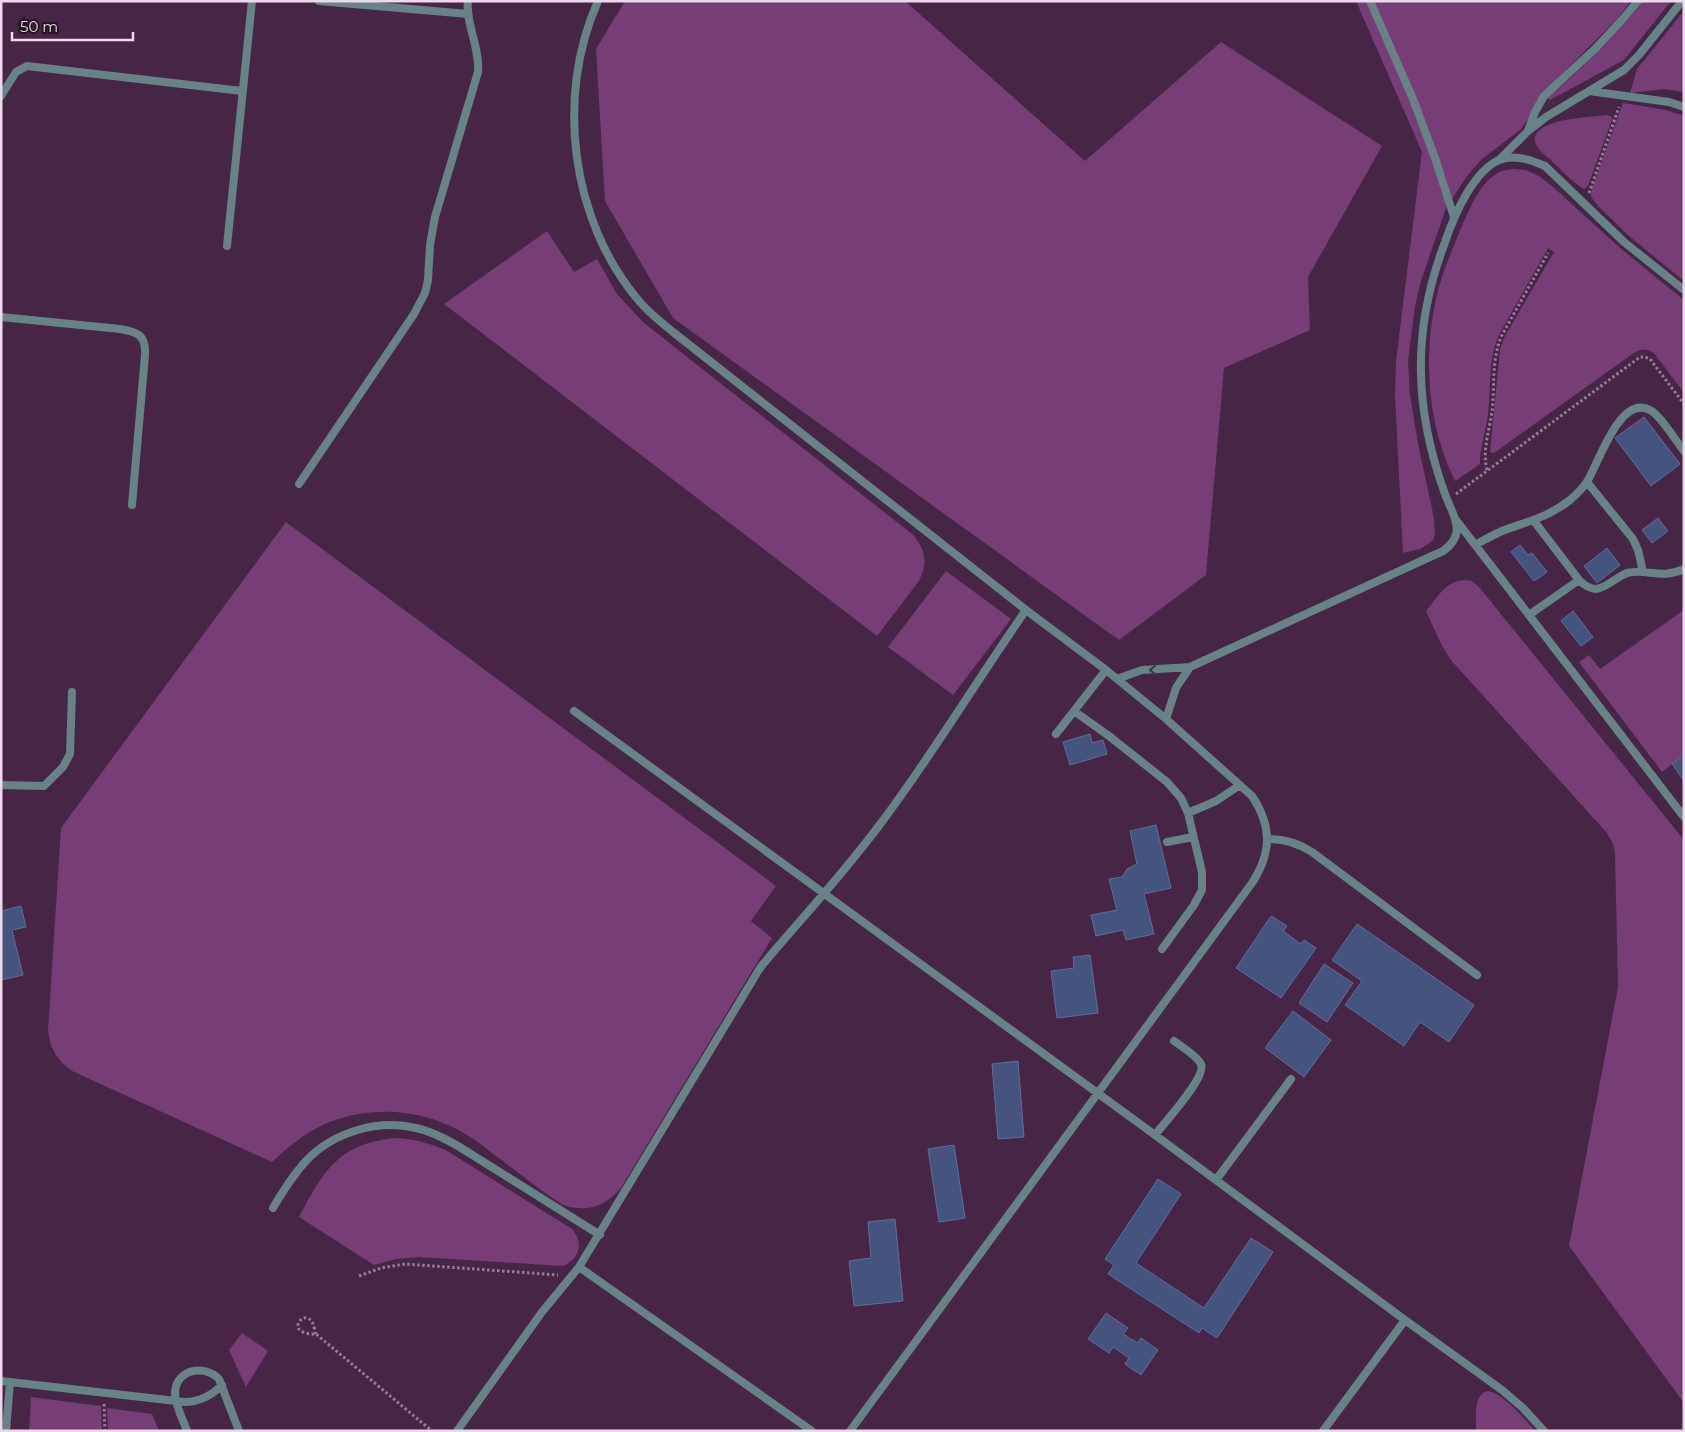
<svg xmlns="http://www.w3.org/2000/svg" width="1685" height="1432" font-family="Montserrat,sans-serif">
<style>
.green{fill:#763d76}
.building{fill:#44547f;stroke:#5d6e9b}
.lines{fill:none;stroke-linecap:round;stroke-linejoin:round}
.path{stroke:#987c97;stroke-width:3;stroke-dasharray:2.5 2.5;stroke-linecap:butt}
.service{stroke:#678388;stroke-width:8}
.oneway{stroke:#3c3c47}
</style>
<rect width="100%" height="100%" fill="#472547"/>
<path class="green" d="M625,1H905L1085,161L1221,42L1382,146L1308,277L1310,330L1224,368L1206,575L1119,640L673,318L605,201L596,49Z
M1356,1H1366L1410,101L1432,159L1447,205L1421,281L1415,306L1408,361L1410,395L1418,444L1434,518L1435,534L1433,540L1427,545L1420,549L1403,553L1395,395L1396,361L1422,152Z
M1374,1H1631L1617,19L1541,95L1528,119L1520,130L1481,160L1467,176L1452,199L1428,127Z
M1643,1H1671L1624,60L1550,100L1547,98C1583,69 1614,37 1643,1Z
M1684,11V92L1664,89L1630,93L1637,69Z
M1623,103L1666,110L1684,116V281L1629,236L1599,207L1591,197L1592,188Z
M1607,115L1612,117V120L1588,186L1584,189C1572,182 1562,171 1552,161C1546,156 1536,149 1535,141C1533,118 1593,117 1607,115Z
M1513,169L1526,170L1539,176L1552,186L1619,247L1684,300V393L1654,353C1645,347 1639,349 1631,355L1494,453L1490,452L1500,349L1505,336L1554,252L1548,248L1500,333C1487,358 1492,386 1488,414C1486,430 1480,447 1480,464L1455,481C1426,423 1422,350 1439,287C1444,268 1452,251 1459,233C1467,215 1479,182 1498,173C1502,170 1508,170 1513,169Z
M547,231L574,272L597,259L617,294L644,323L912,534C926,549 928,563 919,581L877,636L444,304Z
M286,522L776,886L751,921L772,938L621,1188C603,1208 588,1212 563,1205C538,1189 515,1170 492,1153C484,1147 476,1140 467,1135C424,1108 367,1104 321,1126C302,1135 287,1148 272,1162L72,1071C57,1060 50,1049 48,1030L61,828Z
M946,571L1011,619L953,695L888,647Z
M1465,580L1472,581L1479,587L1684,840V1403L1569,1246L1618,987L1615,855L1613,844L1607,833L1450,659L1441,644L1426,611C1438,597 1445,581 1465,580Z
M1684,610V755L1662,772L1579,662L1589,655L1600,669Z
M395,1138C415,1139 431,1143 449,1152L572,1229C584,1243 580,1259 563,1266L419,1257L396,1259L374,1265L299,1217C324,1170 338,1144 395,1138Z
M242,1333L268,1351L246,1387L229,1350Z
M1487,1391C1502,1392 1525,1419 1535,1431H1476C1477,1418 1472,1396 1487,1391Z
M31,1397L101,1406L102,1431H29Z
M107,1408L152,1414L159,1431H108Z"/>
<path class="building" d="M1644,417L1680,464L1651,486L1615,438Z
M1658,518L1668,531L1652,543L1642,530Z
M1520,545L1528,555L1532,553L1547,572L1534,581L1511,552Z
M1607,548L1620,565L1597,583L1584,566Z
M1573,611L1593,637L1581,646L1561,621Z
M1090,734L1092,743L1103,740L1107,754L1070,765L1063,742Z
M1684,755V781L1672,764Z
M1156,825L1171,888L1144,894L1154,934L1126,940L1123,930L1096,936L1091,915L1117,910L1109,879L1122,877L1127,869L1137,864L1130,831Z
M21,906L26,927L12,930L23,975L1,980V911Z
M1271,916L1287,926L1283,931L1301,944L1304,940L1316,948L1281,998L1236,968Z
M1357,924L1474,1005L1449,1042L1420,1022L1404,1046L1345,1005L1362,981L1332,960Z
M1090,955L1098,1013L1057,1018L1051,971L1074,968L1073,957Z
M1324,964L1353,983L1327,1022L1299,1003Z
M1293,1011L1331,1040L1304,1077L1265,1048Z
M1018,1061L1024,1137L998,1139L992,1064Z
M954,1145L965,1218L939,1222L928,1149Z
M1158,1179L1181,1194L1136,1263L1204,1308L1251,1238L1273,1252L1217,1338L1202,1328L1199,1333L1108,1274L1114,1265L1105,1259Z
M895,1219L903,1301L854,1306L849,1261L871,1258L868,1222Z
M1106,1313L1128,1328L1123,1334L1138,1343L1141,1338L1158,1350L1141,1375L1125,1364L1129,1358L1113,1347L1109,1353L1088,1339Z"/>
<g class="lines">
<path class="path" d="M1589,193L1619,107
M1487,470C1482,451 1489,432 1492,412C1495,387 1491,359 1502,335L1548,253
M1456,494L1640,357H1645L1650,359L1684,404
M359,1276L381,1268L405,1264L558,1275
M316,1334C315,1331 314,1325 312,1322C305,1310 290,1327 303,1332C307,1334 312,1334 316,1334L432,1431
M104,1404L105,1431"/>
<path class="service" d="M319,1L468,14
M598,1C555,97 571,221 639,301C649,313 661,322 673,332L1026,610L1106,670L1166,719L1252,796C1272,826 1272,852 1252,883L850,1431
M1370,1L1413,99L1435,158L1454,217
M1589,91L1669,102L1684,107
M1,96L16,72L27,66L242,91
M1528,131L1535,112L1544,96L1595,49L1621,21L1638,1
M1500,159L1528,131L1546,117L1624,70L1639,55L1682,1
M227,246L252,1
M1,317L120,329C138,332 146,335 145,355L132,505
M1587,482L1633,539L1638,550L1643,572
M299,484L414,314L425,293L428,280L430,245L435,217L478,72C480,47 465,22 468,1
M1456,520L1684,817
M1534,521L1579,580C1584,585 1589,589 1596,589C1607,588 1616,577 1627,573C1647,568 1660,580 1684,569
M1475,545C1484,540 1493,535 1502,531C1528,521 1547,518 1570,500C1577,494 1584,487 1588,480C1599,462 1620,394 1650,410C1660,415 1676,441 1684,451
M1529,615L1579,580
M1117,679L1142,670L1190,667L1443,551C1468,533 1453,516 1445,494C1414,409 1412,330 1444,245C1450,227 1457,210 1467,193C1488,159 1506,148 1545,166L1624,242L1684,290
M574,711L1155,1135L1405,1320L1502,1390L1523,1408L1544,1431
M1074,711L1109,736L1167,782L1181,798L1188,813L1202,872V890L1194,905L1162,949
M1166,719L1176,688L1190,667
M1056,734L1106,670
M1,785L44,786L63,767L70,754L72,692
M1188,813L1216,801L1240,785
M1268,839C1284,839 1298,843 1312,852L1477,975
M1167,842L1193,837
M1155,1135C1164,1123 1207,1077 1201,1064C1197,1056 1181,1046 1174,1041
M1216,1180L1291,1079
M273,1208C283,1191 293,1175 306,1161C333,1132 378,1119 416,1128C431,1131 444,1138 458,1146L600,1235
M579,1267L812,1431
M1,1381L185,1402C200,1402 211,1396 222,1385
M6,1431L10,1382
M187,1431C183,1419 175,1406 175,1393C176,1369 204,1364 219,1379L239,1431
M457,1431L542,1312L579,1267L760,968C771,954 783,941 794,928C824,894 854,859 881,823C933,754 977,680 1026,610
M1323,1431L1405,1320"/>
</g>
<defs><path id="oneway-chevron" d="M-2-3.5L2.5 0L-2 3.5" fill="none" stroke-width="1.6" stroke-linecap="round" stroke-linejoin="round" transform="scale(1.25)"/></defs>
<use class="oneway" href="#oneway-chevron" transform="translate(1153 670) rotate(178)"/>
<rect width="1685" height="1432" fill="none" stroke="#eed8ec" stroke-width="5"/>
<path d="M12 32v8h121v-8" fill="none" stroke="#eed8ec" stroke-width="2.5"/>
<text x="20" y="32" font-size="15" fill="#eed8ec" stroke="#251524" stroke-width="4" paint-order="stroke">50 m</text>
</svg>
